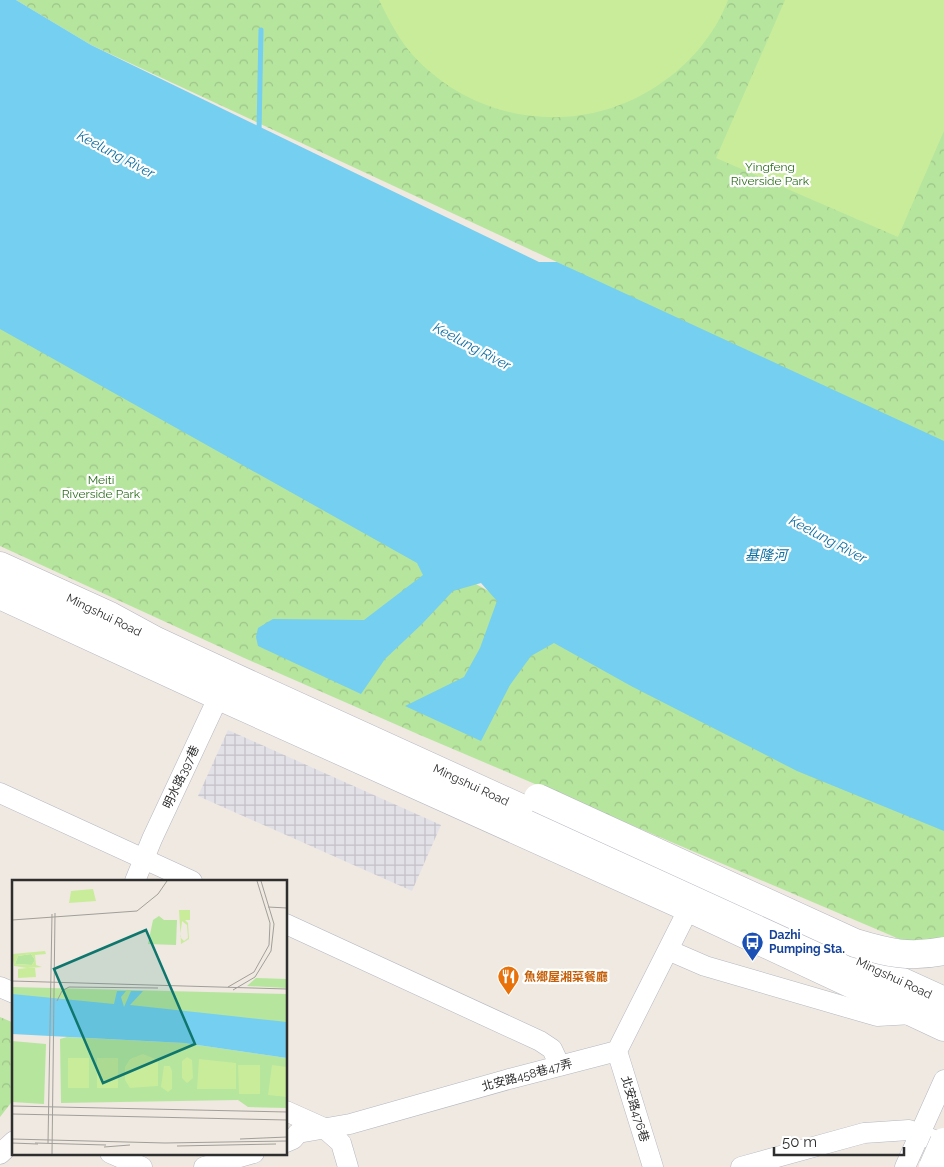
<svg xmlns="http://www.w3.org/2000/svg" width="944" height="1167" font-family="Raleway,'Noto Sans TC',sans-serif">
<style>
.industrial{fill:url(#industrial-grid)}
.park{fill:url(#park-crowns)}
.pitch{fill:#c9ec9a}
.water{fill:#75cff0}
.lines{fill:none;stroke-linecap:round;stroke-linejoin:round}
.stream{stroke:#75cff0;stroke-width:5}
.minor-casing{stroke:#b4b7c1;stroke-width:21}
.secondary-casing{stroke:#b4b7c1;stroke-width:29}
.minor{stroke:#fff;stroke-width:20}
.secondary{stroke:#fff;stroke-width:28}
.secondary-bridge-casing{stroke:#b4b7c1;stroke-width:29;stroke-linecap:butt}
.secondary-bridge{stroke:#fff;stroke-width:28}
.labels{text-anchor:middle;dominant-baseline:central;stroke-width:4.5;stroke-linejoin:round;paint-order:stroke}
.park-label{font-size:12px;fill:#2c6e1b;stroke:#fff}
.street-label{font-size:12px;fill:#2e2e2e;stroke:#fff}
.transit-label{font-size:12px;font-weight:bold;fill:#164399;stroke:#fff;text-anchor:start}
.food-label{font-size:12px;font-weight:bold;fill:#c56008;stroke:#fff;text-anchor:start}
.water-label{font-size:14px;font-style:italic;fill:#0d6fa3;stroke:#fff}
.inset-road{fill:none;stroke:#a29e99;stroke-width:1}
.view{fill:#0f766e;fill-opacity:0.15;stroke:#0f766e;stroke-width:2.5}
.inset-edge{fill:none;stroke:#2e2e2e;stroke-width:2.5}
</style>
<defs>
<pattern id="industrial-grid" width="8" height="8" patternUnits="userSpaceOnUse" patternTransform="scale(1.25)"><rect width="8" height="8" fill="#e3e1e8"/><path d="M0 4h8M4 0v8" fill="none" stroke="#c3c1c7"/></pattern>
<pattern id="park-crowns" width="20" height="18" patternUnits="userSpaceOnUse" patternTransform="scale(1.25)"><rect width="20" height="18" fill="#b6e59e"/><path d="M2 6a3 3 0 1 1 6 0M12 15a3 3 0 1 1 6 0" fill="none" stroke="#9dc588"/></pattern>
</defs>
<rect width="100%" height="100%" fill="#efe9e1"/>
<path class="industrial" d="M228,730L441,825L412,891L198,796Z"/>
<path class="park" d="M16,0H944V455L557,262L91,45Z
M0,323L596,650L944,820V958L420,735L242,657L0,546Z
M0,1017L14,1023V1099L0,1117Z"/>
<path class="pitch" d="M379,0H728C715,35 688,66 657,86C578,138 473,124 410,52C397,36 388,18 379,0Z
M785,0H944V131L898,237L716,158Z"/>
<path class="water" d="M0,0H16L91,45L539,262H557L944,441V831L797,771L631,686L554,643L531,656L510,685L481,741L405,706L464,677L480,648L497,601L481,583L453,591L422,624L385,659L361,694L258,646L256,637L258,628L273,619L364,620L423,575L417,563L0,329Z"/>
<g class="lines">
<path class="stream" d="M259,132L261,30"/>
<defs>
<path id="minor" d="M0,793L192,881
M135,881L152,839L224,685
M286,924L540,1041L552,1049L560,1066
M668,950L705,966L877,1016L913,1014
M0,987L14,993
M617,1051L653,1167
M286,1111L324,1128L341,1143L348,1167
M286,1142L293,1139L298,1133L350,1124L509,1079L617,1051L689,908
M110,1153L142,1167
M0,1154L14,1141
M204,1167L254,1153
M741,1167L864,1133L909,1130L944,1144
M905,1167L944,1080"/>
<path id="secondary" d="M0,566L110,616L156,641L229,675L944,1001
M0,595L219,696L689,908L944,1027"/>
</defs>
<use href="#minor" class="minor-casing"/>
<use href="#secondary" class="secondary-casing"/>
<use href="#minor" class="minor"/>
<use href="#secondary" class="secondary"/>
<defs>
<path id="secondary-bridge" d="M538,798L855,943C888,953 910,958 944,951
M933,1167L944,1142"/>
</defs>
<use href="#secondary-bridge" class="secondary-bridge-casing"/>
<use href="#secondary-bridge" class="secondary-bridge"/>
</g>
<defs>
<symbol id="bus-pin" viewBox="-11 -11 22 30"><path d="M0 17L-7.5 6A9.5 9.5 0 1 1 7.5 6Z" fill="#1a4fb4" stroke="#fff"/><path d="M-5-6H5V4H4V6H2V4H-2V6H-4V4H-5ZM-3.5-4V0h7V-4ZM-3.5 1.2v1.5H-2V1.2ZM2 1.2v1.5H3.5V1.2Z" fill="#fff"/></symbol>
<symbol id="restaurant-pin" viewBox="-11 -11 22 30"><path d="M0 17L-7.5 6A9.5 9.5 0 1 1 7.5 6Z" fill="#e8710a" stroke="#fff"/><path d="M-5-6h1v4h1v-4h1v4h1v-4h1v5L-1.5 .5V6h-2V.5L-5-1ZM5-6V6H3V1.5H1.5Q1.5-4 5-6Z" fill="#fff"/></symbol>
</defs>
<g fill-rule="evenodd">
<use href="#bus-pin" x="740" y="930" width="25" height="34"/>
<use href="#restaurant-pin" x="496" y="964" width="25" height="34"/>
</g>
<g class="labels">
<g class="park-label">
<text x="770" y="167">Yingfeng<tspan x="770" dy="14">Riverside Park</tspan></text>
<text x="101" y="480">Meiti<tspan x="101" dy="14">Riverside Park</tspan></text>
</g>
<g class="street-label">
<text transform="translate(104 615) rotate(26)">Mingshui Road</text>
<text transform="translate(181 777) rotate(-65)">明水路397巷</text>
<text transform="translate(471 785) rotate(25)">Mingshui Road</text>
<text transform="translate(894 978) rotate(25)">Mingshui Road</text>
<text transform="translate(527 1075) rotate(-15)">北安路458巷47弄</text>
<text transform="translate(635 1109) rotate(73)">北安路476巷</text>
</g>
<g class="transit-label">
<text x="769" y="935">Dazhi<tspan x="769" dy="14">Pumping Sta.</tspan></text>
</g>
<g class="food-label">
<text x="524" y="977">魚鄉屋湘菜餐廳</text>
</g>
<g class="water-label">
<text transform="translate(116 154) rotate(28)">Keelung River</text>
<text transform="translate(472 346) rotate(28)">Keelung River</text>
<text transform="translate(828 539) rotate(28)">Keelung River</text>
<text x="766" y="555">基隆河</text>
</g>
</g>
<g transform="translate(12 880)">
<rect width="275" height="275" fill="#efe9e1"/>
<path d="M19,74L23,80L20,85L3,84L6,76Z" fill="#b6e59e"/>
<path d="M147,36L152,40H165L164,65L136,64L141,40ZM244,98L275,99V108L235,106ZM0,107L275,114V143L40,122L0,115ZM55,157L172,163L275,178V228L236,227L226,220L49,223L48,159ZM0,161L34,164L32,224L0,222Z" fill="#b6e59e"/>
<path d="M81,9L84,21L57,23L59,11ZM167,30H178V40H173L176,43L177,59L169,64ZM170,41L175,45L176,58L172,61L168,57ZM33,71L34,74L23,75L24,85L30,87L15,88H23L24,97L6,98V89L15,88L2,86L0,74ZM19,74L23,80L20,85L3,84L6,76ZM131,174L146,180V206L118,208L113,200V187L118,179ZM175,177L180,180L181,198L175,203L170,198V181ZM56,178H77V208H56ZM85,178H106V208H85ZM187,179L224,183V209H185ZM226,185H248V214H227ZM260,185L275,187V217L256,215ZM152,186H158L160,191V209L156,212L149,207Z" fill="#c9ec9a" fill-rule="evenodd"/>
<path d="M105,111H114L109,117L112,127L119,111H131L118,125L275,142V178L172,163L0,154V114L102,124Z" fill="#75cff0"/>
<path class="inset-road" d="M256,27L275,28M0,40L125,31L146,14L155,1M0,101L275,109M216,107L242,92L257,65L258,43L245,1M221,110L243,97L259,71L262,44L249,1M45,121L50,111L57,107L146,108M0,226L275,232M0,234L275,240M0,259L153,263L275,261M228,259L275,257M0,263L26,264M23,263L94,265M36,263L40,34M165,266L264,264M92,267L118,265M40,274L43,33"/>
<path class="view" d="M134,50L183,164L91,203L42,89Z"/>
<rect width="275" height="275" class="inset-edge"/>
</g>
<path d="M774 1147v8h130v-8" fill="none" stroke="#2e2e2e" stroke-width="2.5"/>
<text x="782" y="1147" font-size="15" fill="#2e2e2e" stroke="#ffffff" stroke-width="4" paint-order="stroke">50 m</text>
</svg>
